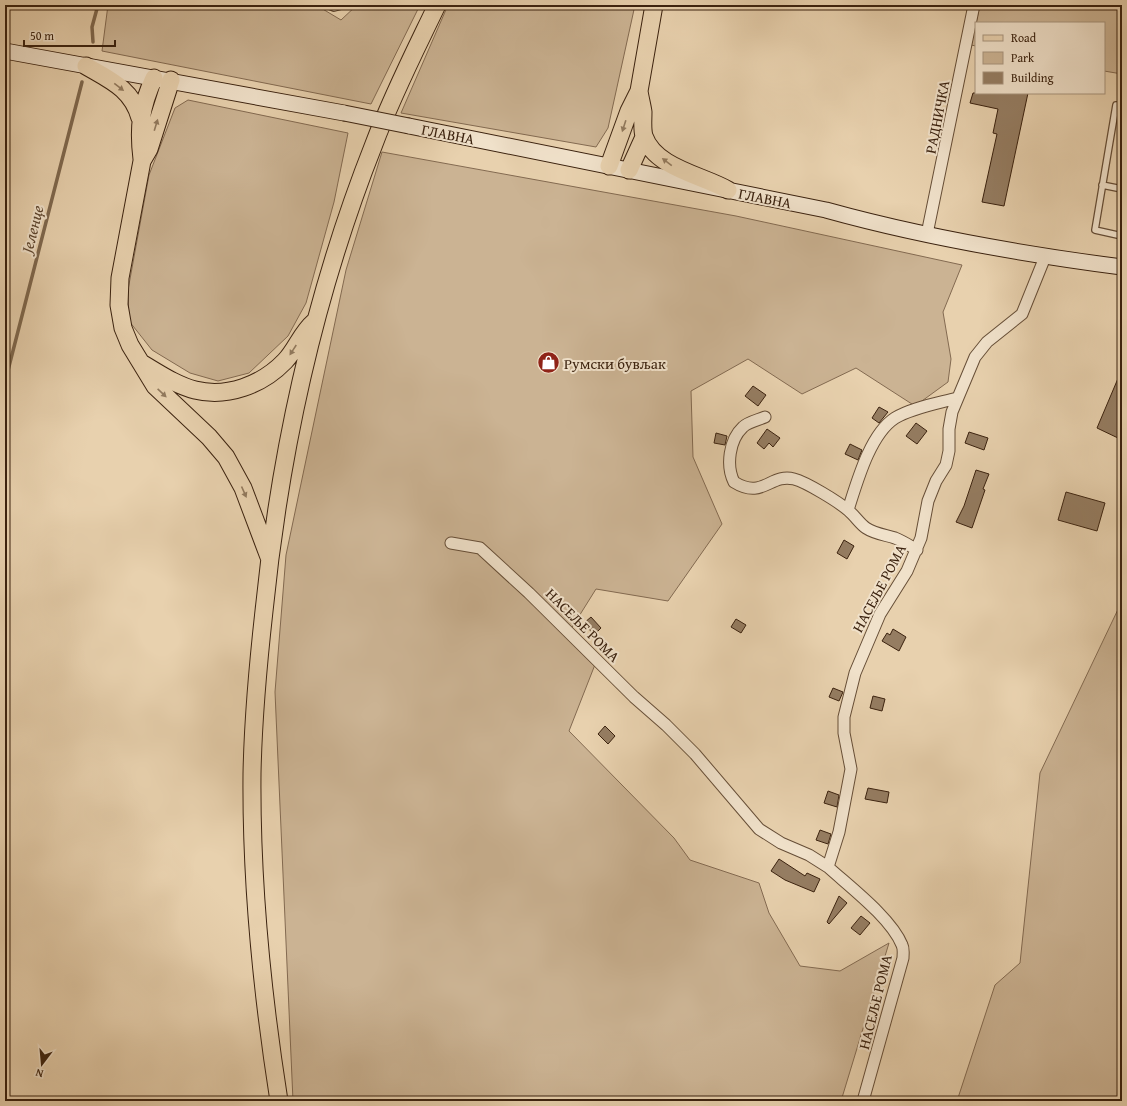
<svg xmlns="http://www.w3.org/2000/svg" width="1127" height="1106" font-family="'Gentium Book Plus',serif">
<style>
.green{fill:#cbb393;stroke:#836a51}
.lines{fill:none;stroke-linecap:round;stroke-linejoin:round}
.stream{stroke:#7f684e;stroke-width:3.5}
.building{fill:#957d62;stroke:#3b220f}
.lane-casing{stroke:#664e37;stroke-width:8}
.street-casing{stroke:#664e37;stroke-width:13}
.secondary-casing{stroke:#3b220f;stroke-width:17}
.primary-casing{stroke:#3b220f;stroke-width:19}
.lane{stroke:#f0e1ca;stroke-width:5.5}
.street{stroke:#f0e1ca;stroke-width:11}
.secondary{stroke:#f0e1ca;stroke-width:15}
.primary{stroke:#e8d1ae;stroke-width:17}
.secondary-bridge-casing{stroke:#3b220f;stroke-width:17;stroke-linecap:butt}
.secondary-bridge{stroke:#f0e1ca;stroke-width:15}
.oneway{fill:#927a5e}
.labels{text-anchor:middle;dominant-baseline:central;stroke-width:4;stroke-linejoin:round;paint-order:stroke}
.street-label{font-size:15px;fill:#3b220f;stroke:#f0e1ca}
.poi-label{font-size:15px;fill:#3b220f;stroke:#f0e1ca;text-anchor:start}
.water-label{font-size:16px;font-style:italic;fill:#5d452e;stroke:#f0e1ca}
</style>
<rect width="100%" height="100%" fill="#e8d1ae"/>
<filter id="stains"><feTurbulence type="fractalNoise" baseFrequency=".005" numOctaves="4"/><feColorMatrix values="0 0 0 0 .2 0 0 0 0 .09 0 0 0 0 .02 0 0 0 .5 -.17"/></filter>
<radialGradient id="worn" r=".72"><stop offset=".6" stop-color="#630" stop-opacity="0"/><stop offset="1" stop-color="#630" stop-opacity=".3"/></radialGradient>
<path class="green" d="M108,5H316L341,20L357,5H420L371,104L102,51Z
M448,5H635L608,128L596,147L401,113Z
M980,5H1122V74L1104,71V23H976V46L971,45Z
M188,100L348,133L334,202L306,303L288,336L249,373L218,381L190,373L152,350L129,321L128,290L149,175L175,108Z
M382,152L736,216L962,265L943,312L951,359L948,382L915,406L856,368L802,394L748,359L691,391L693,457L722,524L668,601L596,589L571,629L596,662L569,731L674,838L690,860L759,883L769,913L800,966L840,971L889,943L841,1101H293L275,692L286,555L346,270Z
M1122,601V1101H957L995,985L1020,963L1040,773Z"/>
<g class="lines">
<path class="stream" d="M93,42L92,27L98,5
M5,382L82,82"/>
</g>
<path class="building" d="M973,93H1028L1004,206L982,202L997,134L993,133L998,109L970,103Z
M1122,369V429L1118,438L1097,428Z
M753,386L766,395L758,406L745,396Z
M879,407L888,412L879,423L872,418Z
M916,423L927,431L917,444L906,436Z
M767,429L780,438L773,447L769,443L764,449L757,443Z
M969,432L988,438L984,450L965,443Z
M716,433L727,436L725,445L714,443Z
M850,444L862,450L858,460L845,454Z
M976,470L989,474L983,489L985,490L972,528L956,522L964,506Z
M1066,492L1105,503L1097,531L1058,520Z
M844,540L854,546L847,559L837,553Z
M591,617L601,628L594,635L584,623Z
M736,619L746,625L741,633L731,627Z
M893,629L906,637L899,651L882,641L887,633L890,635Z
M833,688L843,692L839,701L829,697Z
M873,696L885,699L882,711L870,708Z
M605,726L615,736L608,744L598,734Z
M868,788L889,792L887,803L865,799Z
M828,791L839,795L837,807L824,803Z
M820,830L831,834L828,844L816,840Z
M779,859L805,876L807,873L820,879L814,892L785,880L771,871Z
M839,896L847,903L829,924L827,922Z
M861,916L870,923L860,935L851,928Z"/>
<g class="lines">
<defs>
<path id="lane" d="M327,5L334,8L345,5
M1122,106L1116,105L1095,230L1122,236
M1102,185L1122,189"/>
<path id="street" d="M927,234L974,5
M765,417C758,420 748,422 743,427C729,440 726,466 734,482C763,500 770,473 794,479C806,482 839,502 849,511C855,516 860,524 866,528C875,534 886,535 895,538C903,541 910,546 917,550
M848,510C857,482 870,434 895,418C911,408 939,403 957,398
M451,543L480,548L529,593L634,697L666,725L695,754L759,829L781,843L809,855L828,867
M863,1101L903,958C903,954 904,949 902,945C891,918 850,887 828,867L839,832L851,769L844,733V717L855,673L880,614L907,571L921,538L928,501L936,481L946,465L949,451V429L952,412L975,357L987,342L1022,314L1045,257"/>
<path id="secondary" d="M5,51L344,113
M409,126L826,210C923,237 1022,254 1122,267"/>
<path id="primary" d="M86,66C110,80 132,89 140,118
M171,80L149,149L142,161L120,278L119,305L123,328L130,345L155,386L209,437L226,457L243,488L269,557
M639,91C640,98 642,105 643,112C643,120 642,129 644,136C655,168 702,175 728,190
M142,159C138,127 141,106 154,78
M609,166L629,111L639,91L654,5
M629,170L644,137
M143,364C160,374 176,385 195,390C227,398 262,385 285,361C296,350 301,333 314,322
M279,1101C262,993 251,884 252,774C253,720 258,665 264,611C280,452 315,293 374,144C392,96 415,51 437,5"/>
</defs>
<use href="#lane" class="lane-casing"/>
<use href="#street" class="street-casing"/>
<use href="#secondary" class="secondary-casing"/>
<use href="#primary" class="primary-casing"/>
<use href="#lane" class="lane"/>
<use href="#street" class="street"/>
<use href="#secondary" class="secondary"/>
<use href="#primary" class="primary"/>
<defs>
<path id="secondary-bridge" d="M344,113L409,126"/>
</defs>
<use href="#secondary-bridge" class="secondary-bridge-casing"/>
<use href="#secondary-bridge" class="secondary-bridge"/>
</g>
<defs><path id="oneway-solid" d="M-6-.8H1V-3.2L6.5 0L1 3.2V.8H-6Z"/></defs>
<g class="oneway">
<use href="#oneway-solid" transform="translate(119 87) rotate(38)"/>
<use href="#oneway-solid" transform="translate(156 125) rotate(-73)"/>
<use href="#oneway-solid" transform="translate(624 126) rotate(108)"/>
<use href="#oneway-solid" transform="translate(667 162) rotate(-143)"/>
<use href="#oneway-solid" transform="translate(293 350) rotate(123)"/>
<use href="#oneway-solid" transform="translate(162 393) rotate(43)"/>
<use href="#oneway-solid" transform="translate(244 492) rotate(66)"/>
</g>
<defs>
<symbol id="shop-disc" viewBox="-11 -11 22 22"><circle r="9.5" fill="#8f2418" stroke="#f0e1ca"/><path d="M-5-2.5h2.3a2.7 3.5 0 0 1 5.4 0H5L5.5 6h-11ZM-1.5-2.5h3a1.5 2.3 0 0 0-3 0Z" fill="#fff"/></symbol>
</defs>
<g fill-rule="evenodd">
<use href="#shop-disc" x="536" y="350" width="25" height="25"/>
</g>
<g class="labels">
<g class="street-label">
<text transform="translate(937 117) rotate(-79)">РАДНИЧКА</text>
<text transform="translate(448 134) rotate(11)">ГЛАВНА</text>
<text transform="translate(765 198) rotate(11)">ГЛАВНА</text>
<text transform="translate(879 588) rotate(-62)">НАСЕЉЕ РОМА</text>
<text transform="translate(583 625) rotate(45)">НАСЕЉЕ РОМА</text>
<text transform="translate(875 1002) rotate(-76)">НАСЕЉЕ РОМА</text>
</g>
<g class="poi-label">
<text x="564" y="363">Румски бувљак</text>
</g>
<g class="water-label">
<text transform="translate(32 229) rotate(-76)">Јеленце</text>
</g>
</g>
<rect width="1127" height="1106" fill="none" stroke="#e8d1ae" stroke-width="20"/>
<rect x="6" y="6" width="1115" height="1094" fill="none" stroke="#3b220f" stroke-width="2"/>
<rect x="10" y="10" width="1107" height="1086" fill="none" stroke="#3b220f"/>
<rect x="975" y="22" width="130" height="72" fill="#f0e1ca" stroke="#a8957f"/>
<rect x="983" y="35" width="20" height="6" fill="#e8d1ae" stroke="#a8957f"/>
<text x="1011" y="42" font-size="12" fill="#3b220f">Road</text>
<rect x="983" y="52" width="20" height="12" fill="#cbb393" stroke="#a8957f"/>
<text x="1011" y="62" font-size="12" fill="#3b220f">Park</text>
<rect x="983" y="72" width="20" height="12" fill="#957d62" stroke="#a8957f"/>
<text x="1011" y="82" font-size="12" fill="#3b220f">Building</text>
<g transform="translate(42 1064) rotate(196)" stroke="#f0e1ca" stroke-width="3" paint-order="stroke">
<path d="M0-3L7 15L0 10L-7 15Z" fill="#3b220f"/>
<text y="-6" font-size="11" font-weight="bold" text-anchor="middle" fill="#3b220f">N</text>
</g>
<path d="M24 40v6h91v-6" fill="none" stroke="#3b220f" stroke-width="2"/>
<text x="30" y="40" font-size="12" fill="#3b220f" stroke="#f0e1ca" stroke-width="3" paint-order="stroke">50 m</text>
<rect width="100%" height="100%" filter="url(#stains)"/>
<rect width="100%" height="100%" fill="url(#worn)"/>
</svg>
